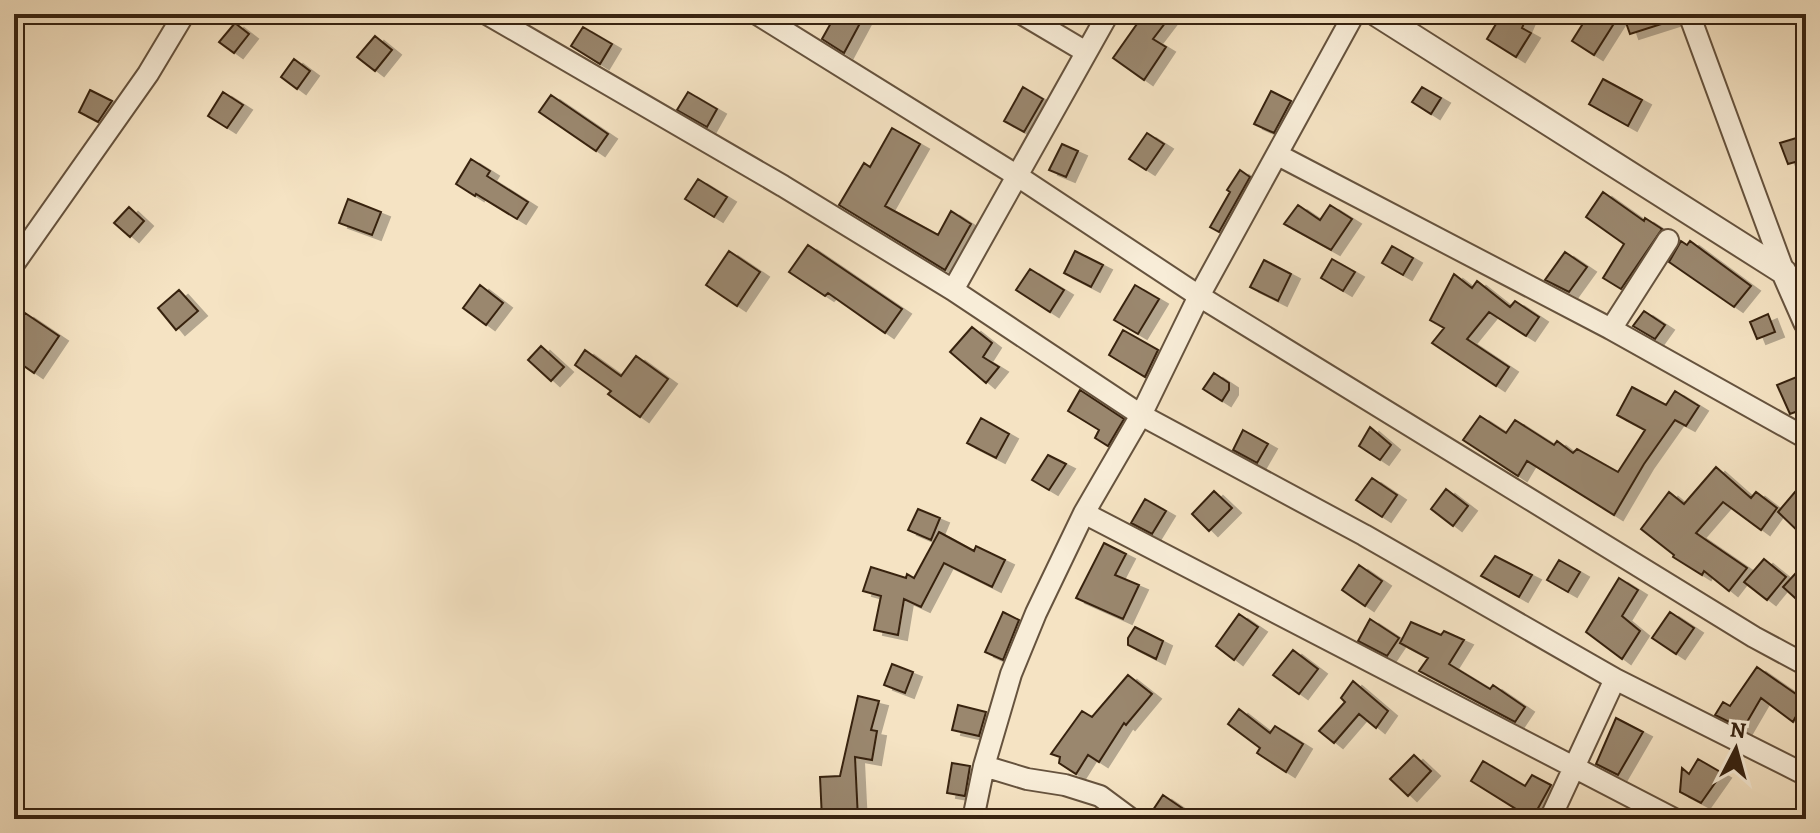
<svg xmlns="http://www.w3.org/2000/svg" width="1820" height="833" font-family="Alegreya,serif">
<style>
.building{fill:#9a876e;stroke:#372311;stroke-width:2;filter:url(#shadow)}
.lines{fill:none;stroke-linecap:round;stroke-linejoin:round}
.minor-casing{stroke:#66533e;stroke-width:24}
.tertiary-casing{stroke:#66533e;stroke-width:28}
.minor{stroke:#f8edd8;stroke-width:20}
.tertiary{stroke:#f8edd8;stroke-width:24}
</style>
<defs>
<filter id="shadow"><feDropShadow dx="9" dy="5" stdDeviation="0" flood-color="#0004"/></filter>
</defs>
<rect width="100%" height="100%" fill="#f5e3c3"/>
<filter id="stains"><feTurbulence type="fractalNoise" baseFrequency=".0025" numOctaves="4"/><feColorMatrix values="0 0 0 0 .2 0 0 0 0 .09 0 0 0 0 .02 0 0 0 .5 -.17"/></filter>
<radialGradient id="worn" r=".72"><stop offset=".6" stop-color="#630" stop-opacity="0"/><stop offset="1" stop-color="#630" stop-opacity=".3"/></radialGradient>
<path class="building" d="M836,14H865L844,53L822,39Z
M1144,14H1172L1153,39L1166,47L1144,80L1113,58Z
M1502,14H1528L1522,28L1531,33L1516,57L1487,39Z
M1589,14H1620L1594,55L1572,41Z
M1623,14H1676L1677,19L1630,34Z
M235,23L249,34L234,53L219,42Z
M583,27L612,44L600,64L571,46Z
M375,36L392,50L375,71L357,57Z
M294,59L310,71L297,89L281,77Z
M1603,79L1642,100L1628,126L1589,104Z
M1023,87L1043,99L1024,132L1004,121Z
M1422,87L1441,98L1431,114L1412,102Z
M90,90L112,101L98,122L79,112Z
M1271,91L1291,101L1274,133L1254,124Z
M223,92L243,105L227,128L208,116Z
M688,92L717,109L707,127L677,110Z
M551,95L608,134L596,151L539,112Z
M892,128L920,144L885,206L938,235L951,211L971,224L945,270L839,205L864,163L870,167Z
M1147,133L1164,144L1146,170L1129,159Z
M1806,135V159L1788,164L1780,143Z
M1062,144L1078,151L1066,177L1049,170Z
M471,159L490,171L487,176L528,202L517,219L476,194L475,196L456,184Z
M1240,170L1250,177L1219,232L1210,227L1230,192L1227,190Z
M698,179L727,197L714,217L685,199Z
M1603,192L1644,221L1645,218L1662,229L1621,289L1603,278L1624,244L1586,217Z
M348,199L381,212L372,235L339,223Z
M1298,205L1320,220L1330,205L1352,219L1331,250L1284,224Z
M129,207L144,221L130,237L114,223Z
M1681,241L1687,245L1690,241L1751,286L1734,307L1669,262Z
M808,245L902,309L885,333L828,293L825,296L789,272Z
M1392,246L1413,258L1403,275L1382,263Z
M729,251L760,272L737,306L706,285Z
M1075,251L1103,265L1091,287L1064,273Z
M1565,252L1587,267L1569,292L1545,280Z
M1332,259L1355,272L1343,291L1321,278Z
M1264,260L1291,274L1278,301L1250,287Z
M1030,269L1064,290L1050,312L1016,290Z
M1454,274L1472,288L1477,281L1510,307L1515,301L1539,317L1526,336L1489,312L1467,339L1509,367L1496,386L1432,343L1444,328L1430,320Z
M480,285L503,303L486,325L463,308Z
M1135,285L1159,299L1138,334L1114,320Z
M179,290L198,311L176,330L158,308Z
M1644,311L1665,325L1655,339L1633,326Z
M25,313L59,336L34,373L14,359V329Z
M1768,314L1775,332L1757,339L1750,322Z
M972,327L992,343L983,357L999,367L986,383L950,352Z
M1123,330L1158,350L1145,377L1109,355Z
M541,346L564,367L551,381L528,360Z
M585,350L621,376L636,356L668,379L640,417L608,394L611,391L575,365Z
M1214,373L1229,383V390L1222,401L1203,389Z
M1799,376L1806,393V408L1790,414L1777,385Z
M1632,387L1666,405L1675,391L1699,406L1686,426L1675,420L1644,464L1614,515L1527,461L1518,476L1463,440L1480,416L1506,433L1515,420L1554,445L1557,441L1573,453L1577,449L1618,472L1645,430L1617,415Z
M1080,390L1124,419L1108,446L1095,438L1099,430L1068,411Z
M981,418L1009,434L996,458L967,443Z
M1370,427L1391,445L1380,460L1359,446Z
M1243,430L1268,444L1257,463L1233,450Z
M1048,455L1066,464L1049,490L1032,480Z
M1716,467L1751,498L1756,492L1777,508L1761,530L1723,502L1696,533L1747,568L1729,591L1704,571L1702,575L1673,557L1674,555L1641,529L1669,492L1684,504Z
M1372,478L1397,495L1382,517L1356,500Z
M1806,479V539L1778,512Z
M1446,489L1468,506L1453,526L1431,509Z
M1214,491L1232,508L1209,531L1192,514Z
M1145,499L1166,511L1152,534L1131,523Z
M918,509L940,518L931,540L908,530Z
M939,532L974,551L976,546L1005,560L992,587L944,563L921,607L904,599L898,635L874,630L881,596L863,591L871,567L906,578L907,574L914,578Z
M1104,543L1126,554L1115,575L1139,585L1123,619L1076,598Z
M1495,556L1532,575L1519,597L1481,576Z
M1764,559L1786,577L1767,600L1744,582Z
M1559,560L1580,572L1568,592L1547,580Z
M1806,562V608L1783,587Z
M1359,565L1382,581L1365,606L1342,590Z
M1619,578L1638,590L1622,616L1640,631L1622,659L1586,632Z
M1003,612L1019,620L1003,660L985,652Z
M1670,612L1694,628L1676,654L1652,638Z
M1239,614L1258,627L1234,660L1216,646Z
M1370,619L1399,638L1387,656L1358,641Z
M1411,622L1441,635L1444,631L1464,640L1449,664L1490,689L1493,685L1525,707L1515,722L1419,671L1428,658L1400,643Z
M1135,627L1163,641L1156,659L1128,645V638Z
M1293,650L1318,669L1299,694L1273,675Z
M892,664L913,672L905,693L884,685Z
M1757,667L1806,701V726L1795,718L1793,722L1761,698L1743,729L1715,715L1723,702L1730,706Z
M1128,675L1152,694L1126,725L1124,723L1099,762L1088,755L1076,774L1059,763L1060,757L1051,754L1082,711L1092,717Z
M1353,681L1388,711L1376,728L1359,714L1334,743L1319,731L1345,702L1341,698Z
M858,696L879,701L871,730L877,731L872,760L855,757L858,819H822L820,777L840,776Z
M958,705L986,712L979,736L952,730Z
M1239,709L1270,733L1275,726L1303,744L1286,772L1257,753L1260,748L1228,724Z
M1616,718L1643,732L1618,775L1596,764Z
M1414,755L1431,771L1408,796L1390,779Z
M1698,759L1722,773L1701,803L1680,792L1682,768L1689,774Z
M1483,761L1525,786L1532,775L1551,785L1532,819L1471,781Z
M952,763L970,766L965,796L947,793Z
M1163,795L1198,819H1147Z"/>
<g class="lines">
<defs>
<path id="minor" d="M487,14L783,186L953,290L1141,415L1364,535L1615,679L1806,775
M757,14L1016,175L1199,296L1754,637L1806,665
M1022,14L1086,52
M1689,14L1784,272
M1278,155L1611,329L1806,438
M14,264L148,74L184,14
M953,290L1108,14
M1611,329L1668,240
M1084,513L1674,819
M984,766L1027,779L1065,785L1100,796L1131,819
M973,819L984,766L1011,674L1036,613L1084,513L1141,415L1199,296L1354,14
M1550,819L1615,679"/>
<path id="tertiary" d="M1377,14L1784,272L1806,322"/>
</defs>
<use href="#minor" class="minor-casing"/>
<use href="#tertiary" class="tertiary-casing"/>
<use href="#minor" class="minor"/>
<use href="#tertiary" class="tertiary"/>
</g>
<rect width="1820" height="833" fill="none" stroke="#f5e3c3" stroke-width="48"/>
<rect x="16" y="16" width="1788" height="801" fill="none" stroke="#372311" stroke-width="4"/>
<rect x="24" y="24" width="1772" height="785" fill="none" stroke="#372311" stroke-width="2"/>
<g transform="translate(1736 749) rotate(6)" stroke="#f8edd8" stroke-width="6" paint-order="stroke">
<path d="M0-6L14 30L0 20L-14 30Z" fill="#372311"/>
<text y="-12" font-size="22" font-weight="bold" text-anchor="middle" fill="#372311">N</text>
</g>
<rect width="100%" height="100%" filter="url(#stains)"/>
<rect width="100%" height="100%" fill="url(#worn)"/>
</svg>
